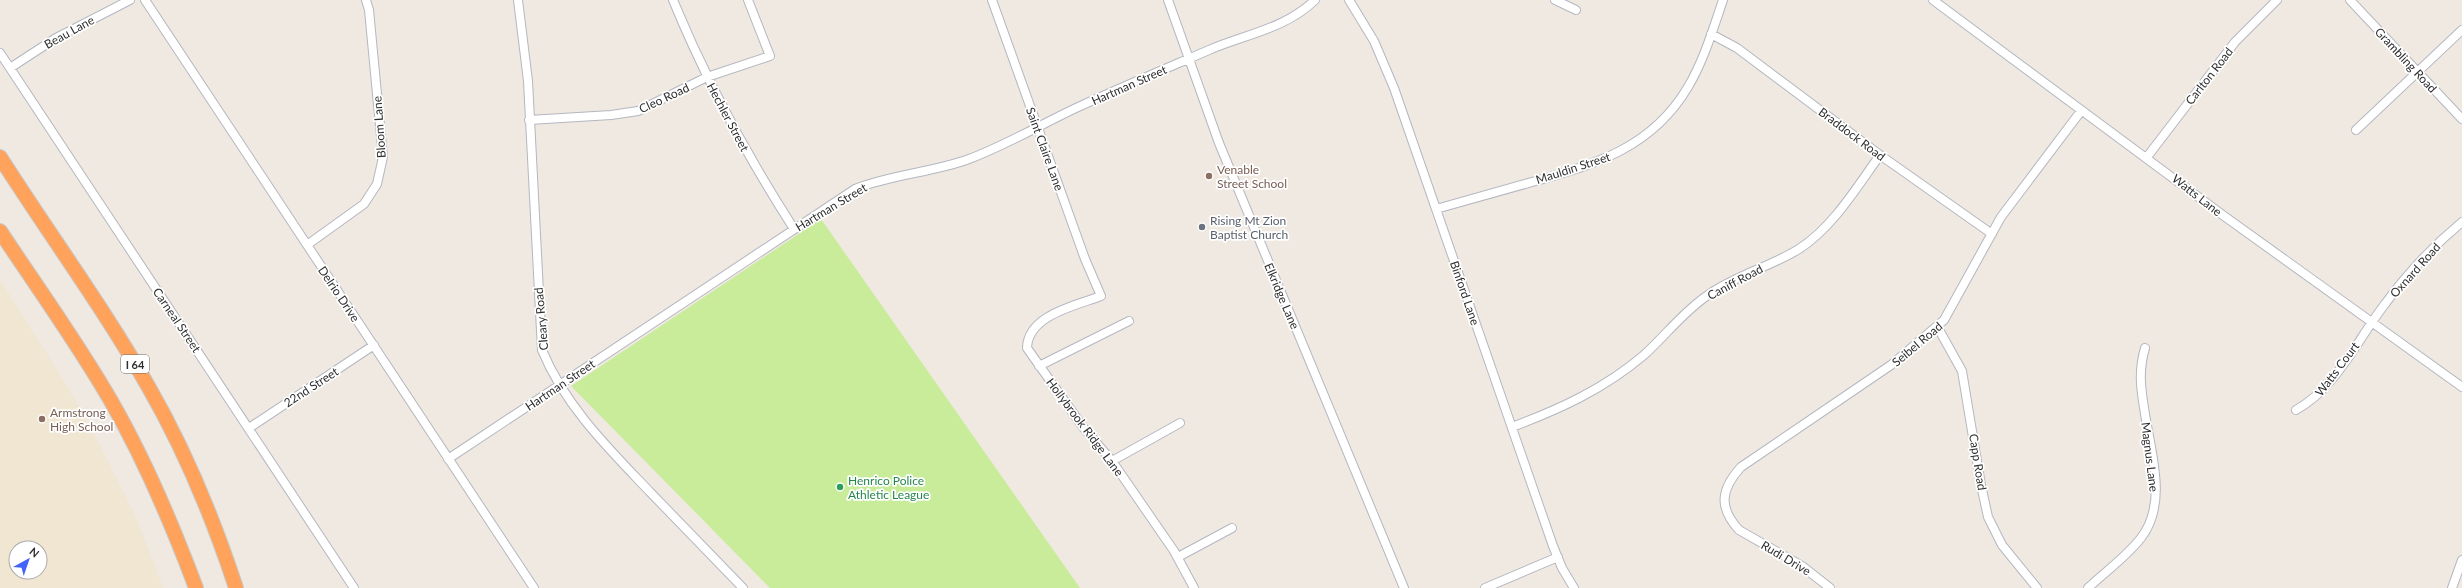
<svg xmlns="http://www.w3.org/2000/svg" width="2462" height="588" font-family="Lato,sans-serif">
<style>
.education{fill:#f0e6d1;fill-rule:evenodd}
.pitch{fill:#c9ec9a}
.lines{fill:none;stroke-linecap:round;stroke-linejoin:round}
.street-casing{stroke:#b4b7c1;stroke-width:10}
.highway-casing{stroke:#c9c9c9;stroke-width:16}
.street{stroke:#fff;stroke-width:8}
.highway{stroke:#ffa35c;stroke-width:14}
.education-dot{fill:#8d6e63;stroke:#fff;stroke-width:1.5}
.worship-dot{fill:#6b7280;stroke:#fff;stroke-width:1.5}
.leisure-dot{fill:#2e9e5b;stroke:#fff;stroke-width:1.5}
.labels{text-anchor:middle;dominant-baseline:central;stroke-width:3.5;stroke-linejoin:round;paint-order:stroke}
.shield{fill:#fff;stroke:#6d6d6d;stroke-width:1}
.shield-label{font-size:11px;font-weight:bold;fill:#2e2e2e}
.street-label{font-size:12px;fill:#2e2e2e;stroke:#fff}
.education-label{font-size:12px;fill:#785e54;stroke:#fff;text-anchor:start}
.worship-label{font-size:12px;fill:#5b616d;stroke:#fff;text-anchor:start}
.leisure-label{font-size:12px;fill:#27864d;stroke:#fff;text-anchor:start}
</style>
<rect width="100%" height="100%" fill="#efe9e1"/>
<path class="education" d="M0,280L67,386L103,451L136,517L163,588H0ZM16,548H40V572H16Z"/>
<path class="pitch" d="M821,219L1080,588H770L571,386Z"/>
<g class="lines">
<defs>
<path id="street" d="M145,0L534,588
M518,0L528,81L542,350C565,406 609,449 650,492C681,524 712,556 743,588
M673,0C706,80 747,156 794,229
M992,0L1085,259L1101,296C1075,306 1028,315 1027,348L1083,427L1112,461L1174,551L1194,588
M1168,0L1219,143L1404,588
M1349,0L1374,41L1394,88L1553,546L1562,568L1574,588
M1555,0L1576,10
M1933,0L2224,216L2462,387
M2350,0L2462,119
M1711,34L1737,48L1880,155L1992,234
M0,53L354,588
M10,68L56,38L130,0
M529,120L611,115L638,111L707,77L770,56L748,0
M2356,130L2462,30
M2147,157L2235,42L2277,0
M1436,209C1468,200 1500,191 1532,182C1596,164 1652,148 1688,87C1704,60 1713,29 1723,0
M307,245L364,204L377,184L383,157L369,10L366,0
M1938,328L1962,371L1981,485L1988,517L2002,545L2037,588
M1039,366L1129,321
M2296,410C2337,387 2357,340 2385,304C2407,274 2433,246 2462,222
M1512,427C1560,409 1604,389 1644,355C1666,335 1683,312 1708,295C1736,275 1770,267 1799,249C1833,227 1857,187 1880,155
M249,428L374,345
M448,459L855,189C892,174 931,173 969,159C1006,145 1040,125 1076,108C1120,88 1165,69 1209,50C1246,34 1285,29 1315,0
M1112,461L1180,423
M1178,557L1232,528
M1485,588L1558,557
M1830,588L1802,566L1739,530C1718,507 1721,489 1741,467L1891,365L1944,320L2001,217L2081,111
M2088,588C2105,572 2126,557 2141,538C2168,503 2151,453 2145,414C2141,390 2138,372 2145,348
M2452,588L2462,560"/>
<path id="highway" d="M0,157C49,234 103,307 148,386C185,450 213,518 236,588
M0,231C37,287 77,342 111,401C145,460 172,524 196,588"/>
</defs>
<use href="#street" class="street-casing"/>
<use href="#highway" class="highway-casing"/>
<use href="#street" class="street"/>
<use href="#highway" class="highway"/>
</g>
<g class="education-dot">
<circle cx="1209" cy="176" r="4"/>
<circle cx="42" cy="419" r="4"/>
</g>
<circle class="worship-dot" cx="1202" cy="227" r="4"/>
<circle class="leisure-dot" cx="840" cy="487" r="4"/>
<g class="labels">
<rect class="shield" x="121" y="355" width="28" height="18" rx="3"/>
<g class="shield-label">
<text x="135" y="364">I 64</text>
</g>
<g class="street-label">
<text transform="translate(69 32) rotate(-29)">Beau Lane</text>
<text transform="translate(2406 60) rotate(47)">Grambling Road</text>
<text transform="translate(2209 76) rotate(-52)">Carlton Road</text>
<text transform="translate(1129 85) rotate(-24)">Hartman Street</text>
<text transform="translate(664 98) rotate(-25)">Cleo Road</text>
<text transform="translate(728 117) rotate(62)">Hechler Street</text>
<text transform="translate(379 127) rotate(-94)">Bloom Lane</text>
<text transform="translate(1852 134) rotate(37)">Braddock Road</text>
<text transform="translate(1045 149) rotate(70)">Saint Claire Lane</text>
<text transform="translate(1573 168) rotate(-18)">Mauldin Street</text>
<text transform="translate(2197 195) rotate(38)">Watts Lane</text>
<text transform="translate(831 207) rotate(-31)">Hartman Street</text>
<text transform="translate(2415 270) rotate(-48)">Oxnard Road</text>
<text transform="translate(1735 282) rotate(-28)">Caniff Road</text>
<text transform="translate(1465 293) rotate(71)">Binford Lane</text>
<text transform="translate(339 294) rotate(56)">Delrio Drive</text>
<text transform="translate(1282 296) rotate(67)">Elkridge Lane</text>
<text transform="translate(541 319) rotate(-95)">Cleary Road</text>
<text transform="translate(177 320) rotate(56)">Carneal Street</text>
<text transform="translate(1917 344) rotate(-40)">Seibel Road</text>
<text transform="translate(2337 369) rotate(-53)">Watts Court</text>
<text transform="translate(560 385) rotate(-34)">Hartman Street</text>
<text transform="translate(311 387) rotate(-33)">22nd Street</text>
<text transform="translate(1085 427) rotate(53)">Hollybrook Ridge Lane</text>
<text transform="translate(2150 457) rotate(83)">Magnus Lane</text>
<text transform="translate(1978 462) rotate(81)">Capp Road</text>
<text transform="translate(1786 558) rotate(31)">Rudi Drive</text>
</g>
<g class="education-label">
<text x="1217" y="169">Venable<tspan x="1217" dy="14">Street School</tspan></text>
<text x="50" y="412">Armstrong<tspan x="50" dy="14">High School</tspan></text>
</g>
<g class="worship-label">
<text x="1210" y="220">Rising Mt Zion<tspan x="1210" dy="14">Baptist Church</tspan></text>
</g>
<g class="leisure-label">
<text x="848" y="480">Henrico Police<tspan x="848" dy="14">Athletic League</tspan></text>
</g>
</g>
<g transform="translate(28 560) rotate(40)"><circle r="19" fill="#ffffff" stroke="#ababab"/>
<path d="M0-3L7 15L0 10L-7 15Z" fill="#4264fb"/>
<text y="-6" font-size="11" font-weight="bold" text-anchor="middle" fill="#2e2e2e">N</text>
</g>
</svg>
